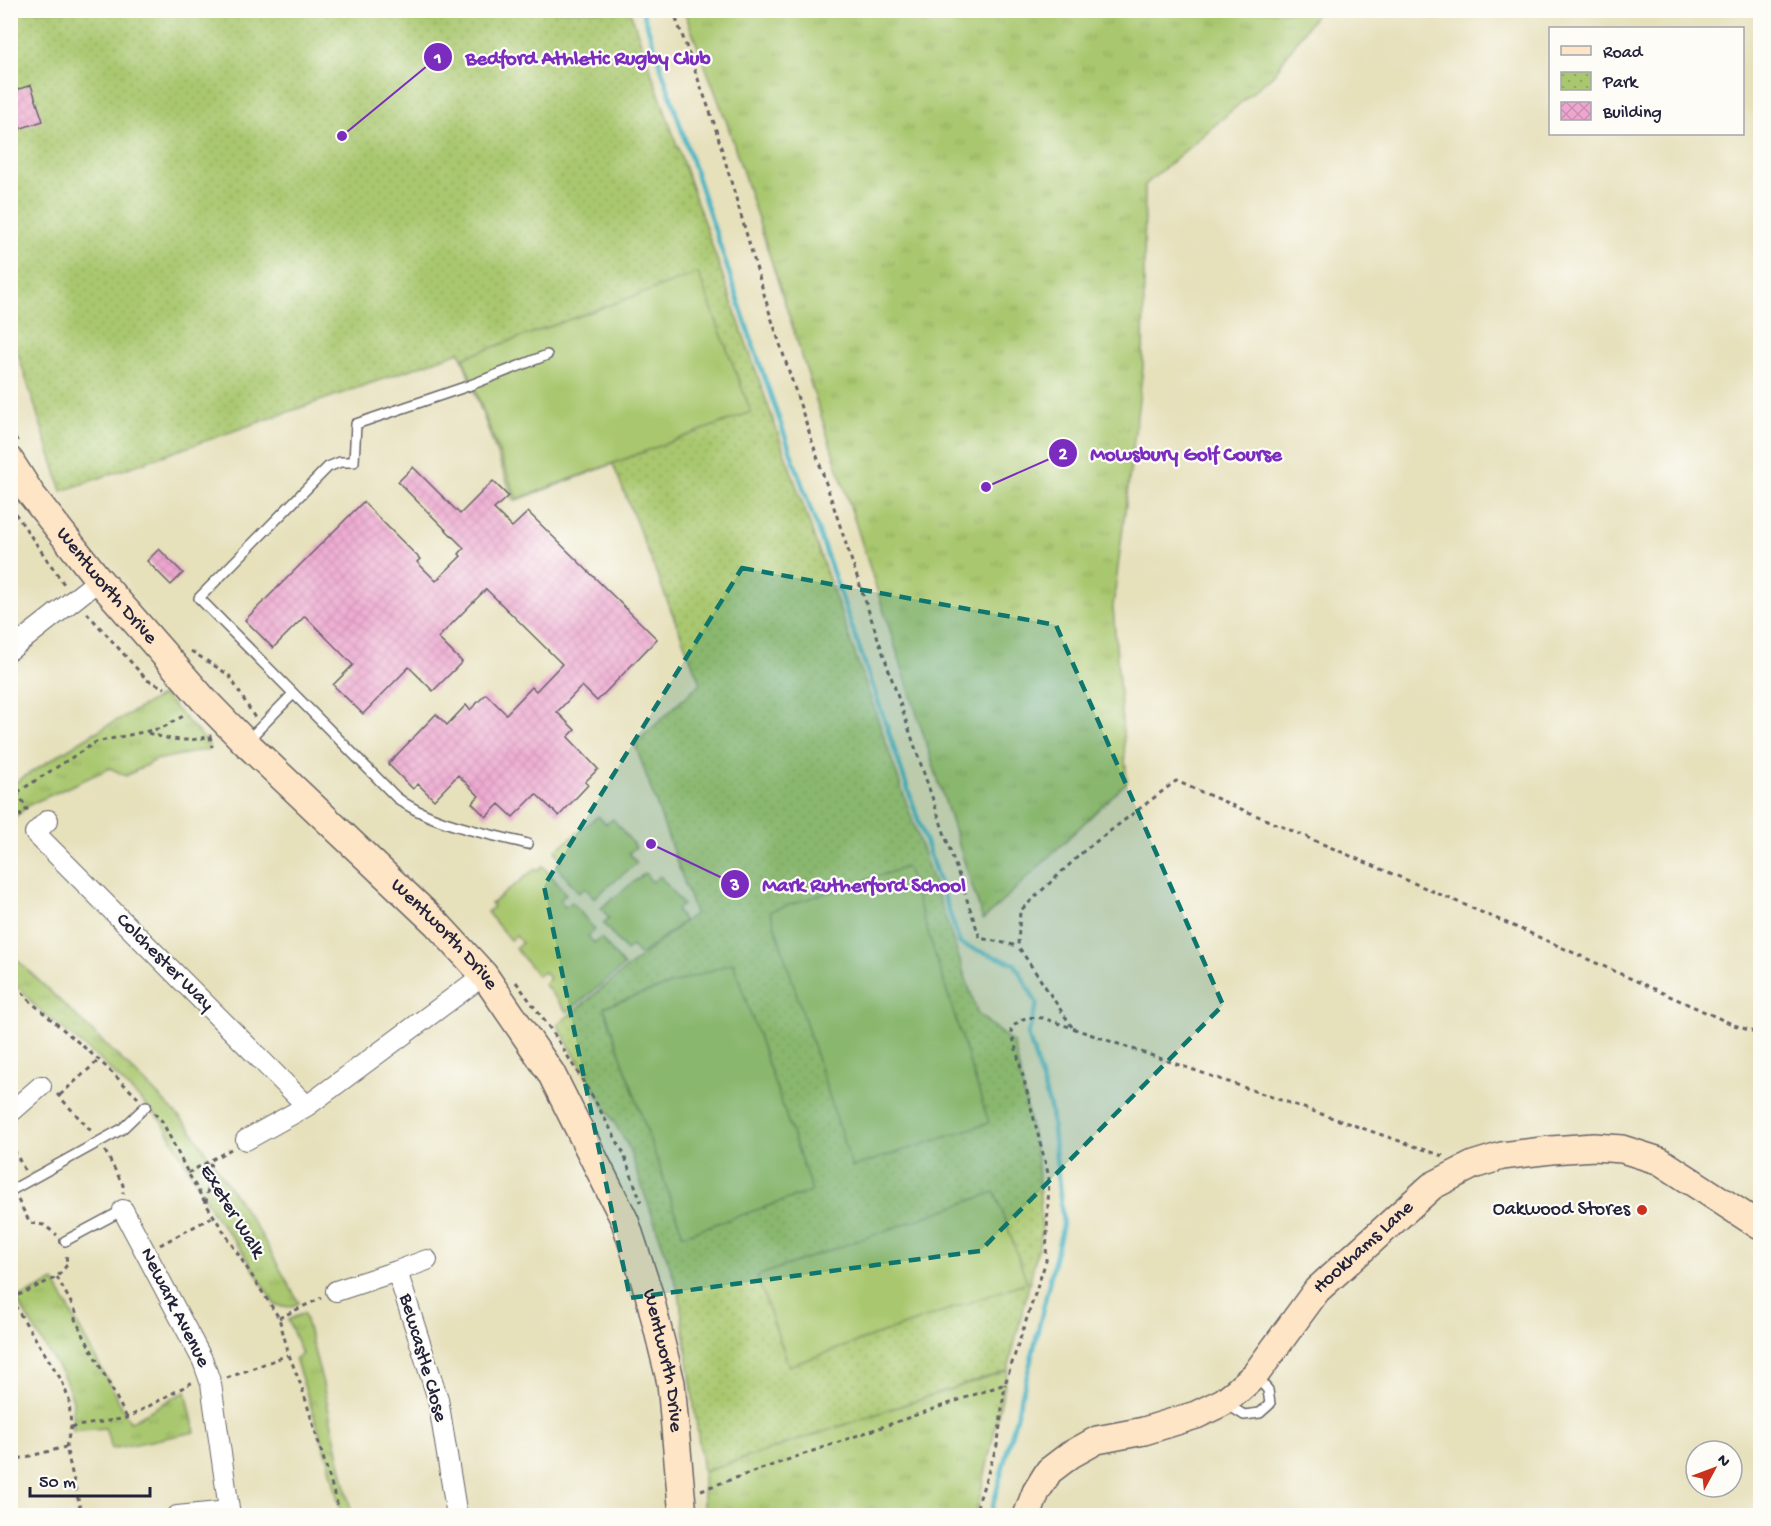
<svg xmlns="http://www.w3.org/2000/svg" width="1771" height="1526" font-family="'Gochi Hand',sans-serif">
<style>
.grass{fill:url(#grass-tufts);stroke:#667454;stroke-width:1.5}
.park{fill:url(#park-dots);stroke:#667454;stroke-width:1.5}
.garden{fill:#a9c76e;stroke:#667454;stroke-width:1.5}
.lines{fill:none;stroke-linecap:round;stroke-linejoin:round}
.stream{stroke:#48b4c4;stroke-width:4.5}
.building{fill:url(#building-cross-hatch)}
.lane-casing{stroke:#676468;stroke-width:12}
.street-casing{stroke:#676468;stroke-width:22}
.secondary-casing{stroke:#676468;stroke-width:30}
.path{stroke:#676468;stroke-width:3;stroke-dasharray:4.5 4.5;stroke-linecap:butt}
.lane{stroke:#fff;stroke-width:9}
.street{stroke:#fff;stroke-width:20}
.secondary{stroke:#fee5c5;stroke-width:27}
.marked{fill:#0f766e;fill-opacity:0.2;stroke:#0f766e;stroke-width:4.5;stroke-dasharray:12 8;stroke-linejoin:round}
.poi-dot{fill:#c8321e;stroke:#fdfcf7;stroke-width:2}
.labels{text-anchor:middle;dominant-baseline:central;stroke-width:4.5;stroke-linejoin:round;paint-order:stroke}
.street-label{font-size:20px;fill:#22223b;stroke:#fdfcf7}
.poi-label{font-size:20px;fill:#22223b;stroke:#fdfcf7;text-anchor:end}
.leader{fill:none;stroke:#7b2cbf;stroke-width:2}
.callout-dot{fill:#7b2cbf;stroke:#fdfcf7;stroke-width:2}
.mark-label{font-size:18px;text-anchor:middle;font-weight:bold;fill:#fff}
.callout-label{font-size:21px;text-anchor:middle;font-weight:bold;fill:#7b2cbf;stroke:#fdfcf7;stroke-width:4.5;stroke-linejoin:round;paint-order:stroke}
</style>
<defs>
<pattern id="grass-tufts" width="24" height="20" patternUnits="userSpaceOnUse" patternTransform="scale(1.5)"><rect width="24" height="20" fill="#a9c76e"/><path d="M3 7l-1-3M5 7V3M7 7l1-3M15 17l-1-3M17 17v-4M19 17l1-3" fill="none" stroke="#91ab60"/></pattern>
<pattern id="park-dots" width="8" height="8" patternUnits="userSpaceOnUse" patternTransform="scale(1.5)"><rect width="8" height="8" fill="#a9c76e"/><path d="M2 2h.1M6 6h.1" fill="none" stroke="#91ab60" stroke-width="1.8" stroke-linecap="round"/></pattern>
<pattern id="building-cross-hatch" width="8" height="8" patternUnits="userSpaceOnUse" patternTransform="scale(1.5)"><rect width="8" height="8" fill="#eda7cf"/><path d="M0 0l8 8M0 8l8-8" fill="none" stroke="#cb8fb3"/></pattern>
</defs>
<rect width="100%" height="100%" fill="#fdfcf7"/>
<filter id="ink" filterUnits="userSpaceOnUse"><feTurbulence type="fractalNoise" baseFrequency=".0167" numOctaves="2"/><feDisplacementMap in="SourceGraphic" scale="12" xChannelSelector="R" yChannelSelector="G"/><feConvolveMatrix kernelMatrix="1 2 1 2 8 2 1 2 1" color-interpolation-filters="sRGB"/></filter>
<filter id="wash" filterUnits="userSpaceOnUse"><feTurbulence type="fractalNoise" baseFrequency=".008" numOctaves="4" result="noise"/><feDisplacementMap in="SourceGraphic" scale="24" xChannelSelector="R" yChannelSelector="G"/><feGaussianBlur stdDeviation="1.35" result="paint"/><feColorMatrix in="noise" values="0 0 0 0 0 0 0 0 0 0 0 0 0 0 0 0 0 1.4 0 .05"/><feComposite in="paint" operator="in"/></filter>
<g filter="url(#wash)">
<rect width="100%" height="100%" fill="#e6e0bb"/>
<path class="grass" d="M684,11H1318L1273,75L1145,185L1143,368L1113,607L1127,782L983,920L727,123Z
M163,695L208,743L210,749L156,760L126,776L110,768L31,804L11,820V785L92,734Z
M10,953L149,1086L190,1128L260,1233L299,1303L290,1307L275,1305L241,1249L214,1215L162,1121L100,1060L34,1005L11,979Z
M54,1281L130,1422L186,1391L195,1432L112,1449L105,1428L73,1431V1400L65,1379L16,1299Z
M304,1313L322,1380L352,1515H341L329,1462L295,1358L302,1354L288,1320Z
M1008,1370L976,1515H703V1472Z"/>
<path class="park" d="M10,11H630L882,731L978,1014L1014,1044L1038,1164L1042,1232L1008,1370L703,1472L679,1293L628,1146L557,1025L695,913L635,744L700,683L613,464L514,501L460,352L62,491L11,332Z"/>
<path class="garden" d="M698,273L751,412L517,499L463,358Z
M598,816L606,824L613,819L636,847L629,853L637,863L594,898L585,888L579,893L556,865L562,860L555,851Z
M543,866L566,894L560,900L565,907L572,902L595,930L588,936L594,943L601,938L624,966L567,1012L544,984L550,979L544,972L538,976L515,948L522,943L516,936L510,940L487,912L493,907L491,904L535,869L537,871Z
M907,867L989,1123L852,1167L770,911Z
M645,873L652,882L660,876L683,905L676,910L684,921L640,955L632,946L626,951L603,923L609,918L601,908Z
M733,963L812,1191L683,1235L604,1007Z
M995,1192L1027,1282L789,1366L757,1276Z"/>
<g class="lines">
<path class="stream" d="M642,10L750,336L886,724L960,944L1015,964L1037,1004L1028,1034L1051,1111L1063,1224L1030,1364L990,1516"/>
</g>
<g id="blocks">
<path class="building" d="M31,85L43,121L10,132V92Z
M413,467L460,514L493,481L508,496L494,509L512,527L528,512L657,639L597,701L582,686L557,712L575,730L568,737L598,769L585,782L588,785L559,816L536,794L513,817L499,804L486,817L472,803L479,796L458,775L434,800L418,784L413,789L388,764L436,714L447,725L466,705L470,710L486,694L506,714L532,687L536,691L562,664L486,589L438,638L462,662L433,691L409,667L363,714L333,685L353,665L305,616L273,648L245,620L363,502L420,559L417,562L436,581L461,556L459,554L464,548L398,482Z
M159,549L183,573L171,585L147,561Z"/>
</g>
</g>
<g filter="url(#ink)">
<use href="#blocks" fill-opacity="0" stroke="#676468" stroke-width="1.5"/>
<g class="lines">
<defs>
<path id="lane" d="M247,741L293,694
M528,844C486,833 429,824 396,797L199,598L328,467L340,462H354L356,424L468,386L547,355
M10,1191L122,1129L146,1106
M65,1241L123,1210
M1225,1403L1244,1415L1260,1413L1270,1404L1268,1390L1256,1376"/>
<path id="street" d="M10,650L99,580
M48,820L35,833L307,1106L484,975
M10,1113L41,1086
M246,1140L307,1106
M123,1210L203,1361L211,1384L230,1516
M397,1271L427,1260
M336,1291L397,1271L438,1399L457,1516
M177,1516L229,1511"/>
<g id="secondary">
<path id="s1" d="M10,461L31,494L99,580L204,700L246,743L437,924L484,975L551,1073L625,1221L649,1294L671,1383L683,1516"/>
<path id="s2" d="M1027,1516L1036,1492L1049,1471L1070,1455L1097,1440L1144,1431L1196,1415L1223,1402L1237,1391L1255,1375L1317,1290L1432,1186L1473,1165L1502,1156L1551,1150L1594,1147L1622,1149L1660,1161L1760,1226"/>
</g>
</defs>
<use href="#lane" class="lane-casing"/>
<use href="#street" class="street-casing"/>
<use href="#secondary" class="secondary-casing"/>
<path class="path" d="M673,10L714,123L769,311L853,565L980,938L1018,946
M10,430L18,442
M10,506L66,587
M87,613L147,680L165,688
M191,651L229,675L255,718
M148,733C169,740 188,743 210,736L212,747
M17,792L27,809L20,815L24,819
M10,797L96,742L162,728L185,715
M10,979L32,1003L99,1060L138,1098
M516,982L554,1034L594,1099L623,1152L641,1202
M1072,1027L1018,946L1020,911L1085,850L1176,781L1523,930L1734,1025L1760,1034
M57,1094L93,1133
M60,1095L99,1060
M154,1113L162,1121L188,1173L206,1204L279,1318L289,1355L302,1388L341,1516
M10,1142L25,1171
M105,1151L123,1185V1194
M188,1173L231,1149
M18,1200L30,1223L44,1225L57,1235
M206,1203L211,1160
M160,1245L214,1216
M57,1277L76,1312L75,1319L127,1418
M10,1298L62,1381L69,1400L71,1427L66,1447L82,1516
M10,1299L57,1277L67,1265L66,1253
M279,1318L321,1298
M227,1378L288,1355
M71,1427L127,1418L193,1382
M10,1458L14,1460L66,1447
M701,1490L1005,1384L1046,1261L1049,1177L1011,1030C1021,1016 1027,1017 1043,1018L1443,1156
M974,1516L998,1442L1005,1384"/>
<use href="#lane" class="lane"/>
<use href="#street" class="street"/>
<use href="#secondary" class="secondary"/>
</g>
</g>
<path class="marked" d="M742,568L1056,625L1223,1005L980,1251L630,1298L544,886Z"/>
<circle class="poi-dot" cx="1642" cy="1210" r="6"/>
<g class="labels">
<g class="street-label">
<text stroke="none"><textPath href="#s1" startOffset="158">Wentworth Drive</textPath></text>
<text stroke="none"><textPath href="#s1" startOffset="644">Wentworth Drive</textPath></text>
<text transform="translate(164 963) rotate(45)">Colchester Way</text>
<text transform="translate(231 1212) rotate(58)">Exeter Walk</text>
<text stroke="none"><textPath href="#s2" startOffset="450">Hookhams Lane</textPath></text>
<text transform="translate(174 1308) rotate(63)">Newark Avenue</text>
<text transform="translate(422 1358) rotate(74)">Bewcastle Close</text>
<text stroke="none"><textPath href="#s1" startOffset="1130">Wentworth Drive</textPath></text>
</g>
<g class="poi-label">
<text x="1630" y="1210">Oakwood Stores</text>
</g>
</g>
<path class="leader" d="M342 136L438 57M986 487L1063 453M651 844L735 884"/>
<g class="callout-dot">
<circle cx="342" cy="136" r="6"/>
<circle cx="986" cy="487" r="6"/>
<circle cx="651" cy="844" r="6"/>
<circle cx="438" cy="57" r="15"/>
<circle cx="1063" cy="453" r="15"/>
<circle cx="735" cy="884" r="15"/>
</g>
<g class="mark-label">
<text x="438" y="63">1</text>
<text x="1063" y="459">2</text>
<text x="735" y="890">3</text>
</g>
<g class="callout-label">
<text x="588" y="64">Bedford Athletic Rugby Club</text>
<text x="1186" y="460">Mowsbury Golf Course</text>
<text x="864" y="891">Mark Rutherford School</text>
</g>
<rect width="1771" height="1526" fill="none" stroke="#fdfcf7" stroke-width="36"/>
<rect x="1549" y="27" width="195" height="108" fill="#fdfcf7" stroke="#a5a5ac" stroke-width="1.5"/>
<rect x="1561" y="46" width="30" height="9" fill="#fee5c5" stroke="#a5a5ac" stroke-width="1.5"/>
<text x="1603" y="57" font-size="18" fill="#22223b">Road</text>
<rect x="1561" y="72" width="30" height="18" fill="url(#park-dots)" stroke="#a5a5ac" stroke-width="1.5"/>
<text x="1603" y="87" font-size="18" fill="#22223b">Park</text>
<rect x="1561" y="102" width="30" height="18" fill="url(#building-cross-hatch)" stroke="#a5a5ac" stroke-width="1.5"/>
<text x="1603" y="117" font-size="18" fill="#22223b">Building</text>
<g transform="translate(1714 1469) rotate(49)"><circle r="28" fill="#fdfcf7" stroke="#a5a5ac" stroke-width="1.5"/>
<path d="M0-4.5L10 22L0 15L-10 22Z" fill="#c8321e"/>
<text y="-9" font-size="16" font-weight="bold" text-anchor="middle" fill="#22223b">N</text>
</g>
<path d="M30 1487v9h120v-9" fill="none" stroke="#22223b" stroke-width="3"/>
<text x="39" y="1487" font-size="18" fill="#22223b" stroke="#fdfcf7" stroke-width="4.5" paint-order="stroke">50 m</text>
</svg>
